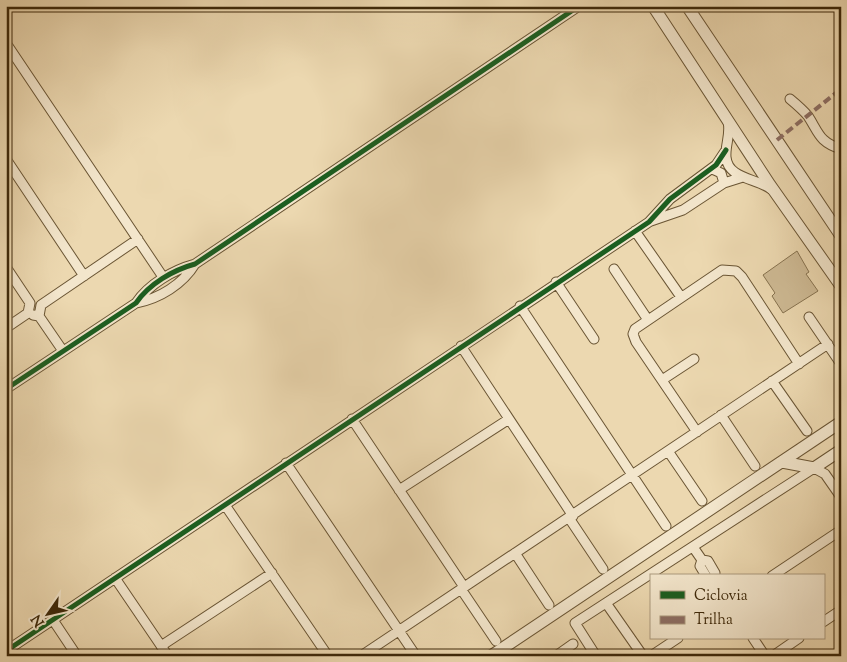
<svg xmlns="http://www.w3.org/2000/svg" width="847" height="662" font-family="'Sorts Mill Goudy',serif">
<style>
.green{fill:#ceba94;stroke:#86724f}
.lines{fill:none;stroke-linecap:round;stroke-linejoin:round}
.minor-casing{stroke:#6a5534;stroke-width:11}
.tertiary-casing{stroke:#6a5534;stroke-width:13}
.minor{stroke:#f3e6cc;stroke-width:9}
.tertiary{stroke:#f3e6cc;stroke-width:11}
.quiet{stroke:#8d6e63;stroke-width:4;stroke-dasharray:8 4;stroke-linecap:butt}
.cycleway-casing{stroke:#f3e6cc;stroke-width:8}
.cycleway{stroke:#1b5e20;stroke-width:5}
</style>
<rect width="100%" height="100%" fill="#ecd8b0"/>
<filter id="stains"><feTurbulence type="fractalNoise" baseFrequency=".004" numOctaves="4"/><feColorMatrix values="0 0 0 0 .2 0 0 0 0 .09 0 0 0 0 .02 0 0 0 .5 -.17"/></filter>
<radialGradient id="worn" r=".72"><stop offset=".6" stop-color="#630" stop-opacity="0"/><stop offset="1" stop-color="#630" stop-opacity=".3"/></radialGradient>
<path class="green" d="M797,251L809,272L806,274L818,291L783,313L772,296L775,293L763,275Z"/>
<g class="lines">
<defs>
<path id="minor" d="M6,43L163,277
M790,99C796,104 803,110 808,116C819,133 819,142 841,149
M728,122C731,134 725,145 726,157C728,179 756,178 771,189
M6,159L84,276
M712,169L721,173L724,183
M651,221L683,210L724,183L743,177
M635,231L681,297
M6,267L30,303L28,313L6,328
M614,269L648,320
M556,282L594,339
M136,303C159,299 183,284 195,264
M520,306L666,526
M33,315L39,316L63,351
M39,316L41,305L138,239
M809,317L841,364
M461,346L573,516
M662,380L694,359
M772,381L807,431
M6,389L136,303C149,284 173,270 195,264L579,6
M721,415L755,466
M352,419L464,587
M697,432L636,342L633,334L635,329L722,270L736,271L742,277L799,364
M668,451L702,501
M286,463L416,656
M399,490L509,419
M225,505L328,656
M569,518L603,569
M693,547L702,560L708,561L715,573V576
M515,553L549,605
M702,560L700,566L706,576
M772,576L841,530
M115,578L168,656
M461,589L496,641
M606,603L643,656
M53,620L77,656
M823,622L841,610
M753,638L765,656
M161,646L272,573
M6,651L649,222L670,199L716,165L726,150
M361,656L828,344
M556,656L573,644
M596,656L575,623L814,468L825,474L841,497
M651,656L678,638
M773,656L799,638"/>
<path id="tertiary" d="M653,6L770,185L841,286
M687,6L841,236
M782,462L814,468L841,450
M491,656L841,422"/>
</defs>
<use href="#minor" class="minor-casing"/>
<use href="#tertiary" class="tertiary-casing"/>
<use href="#minor" class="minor"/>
<use href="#tertiary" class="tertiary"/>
<path class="quiet" d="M777,140L841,89"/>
<defs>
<path id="cycleway" d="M6,389L136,303C149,284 173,270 195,264L579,6
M6,651L649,222L670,199L716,165L726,150"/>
</defs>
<use href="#cycleway" class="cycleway-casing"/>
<use href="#cycleway" class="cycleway"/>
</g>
<rect width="847" height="662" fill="none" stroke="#ecd8b0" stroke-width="25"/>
<rect x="8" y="8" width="832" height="647" fill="none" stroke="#3e290a" stroke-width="2.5"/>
<rect x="12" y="12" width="822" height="637" fill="none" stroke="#3e290a"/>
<rect x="650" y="574" width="175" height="65" fill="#f3e6cc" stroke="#ab9a7e"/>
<rect x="660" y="591" width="25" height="8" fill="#1b5e20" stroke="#ab9a7e"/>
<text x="694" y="600" font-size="15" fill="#3e290a">Ciclovia</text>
<rect x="660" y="616" width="25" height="8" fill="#8d6e63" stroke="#ab9a7e"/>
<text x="694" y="624" font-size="15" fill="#3e290a">Trilha</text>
<g transform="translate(48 614) rotate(236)" stroke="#f3e6cc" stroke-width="4" paint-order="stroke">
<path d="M0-4L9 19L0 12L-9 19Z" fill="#3e290a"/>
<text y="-8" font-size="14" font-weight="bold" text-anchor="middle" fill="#3e290a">N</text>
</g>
<rect width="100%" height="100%" filter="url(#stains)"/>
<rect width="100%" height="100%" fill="url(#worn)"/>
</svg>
